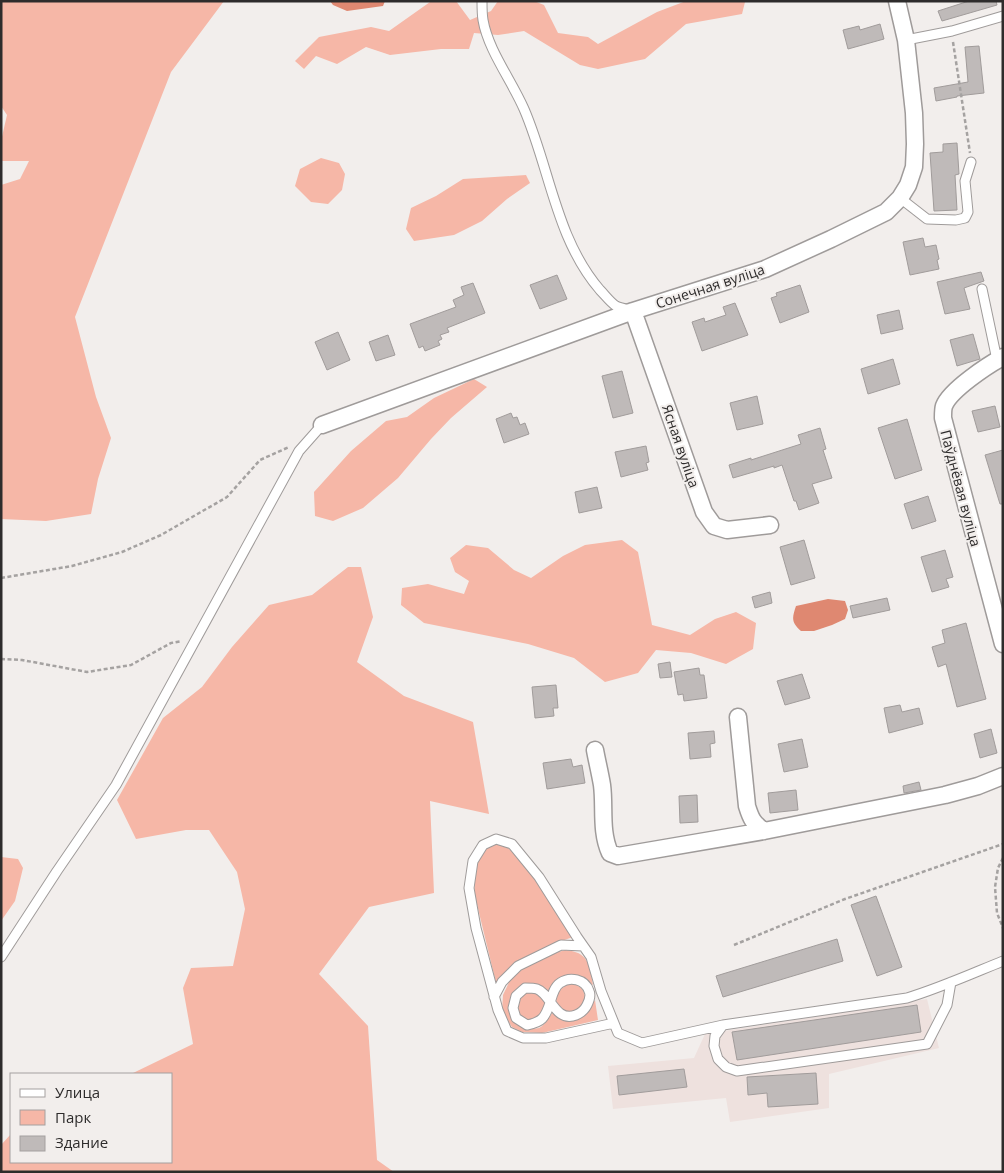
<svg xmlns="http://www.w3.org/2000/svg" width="1004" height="1173" font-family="'Open Sans',sans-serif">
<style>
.built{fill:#eee1de}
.green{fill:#f6b7a7}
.water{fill:#df8871}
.building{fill:#bfbab9;stroke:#a19c9b}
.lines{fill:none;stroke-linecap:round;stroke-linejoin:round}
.service-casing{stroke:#9f9b9a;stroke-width:11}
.minor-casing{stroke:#9f9b9a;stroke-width:19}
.path{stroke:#a5a2a1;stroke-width:2.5;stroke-dasharray:4 2.5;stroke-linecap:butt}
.service{stroke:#fff;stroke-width:9}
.minor{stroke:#fff;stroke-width:16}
.labels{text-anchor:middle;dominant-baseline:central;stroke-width:4;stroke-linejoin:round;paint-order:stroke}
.street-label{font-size:14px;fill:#2e2c2c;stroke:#f2eeec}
</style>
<rect width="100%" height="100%" fill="#f2eeec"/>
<path class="built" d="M927,999L939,1048L829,1074V1108L730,1122L726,1098L613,1109L608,1066L694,1058L705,1034Z"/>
<path class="green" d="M1,1H224L171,72L75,317L96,397L111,438L98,479L91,514L46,521L1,519V185L20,179L29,161H1V141L7,115L1,106Z
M456,1L470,20L491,11L498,1H534L544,5L558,33L588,37L598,44L657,12L686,1H743L745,2L742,14L686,24L645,59L598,69L580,65L524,31L498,35L474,33L469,49H441L390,55L366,47L337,64L316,56L304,69L295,61L319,37L371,27L389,31L430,2Z
M321,158L339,163L345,174L342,190L328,204L311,202L295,186L300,169Z
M526,175L530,183L507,199L482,221L454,235L414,241L406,229L411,208L436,196L463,179Z
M474,379L487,387L451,418L431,439L398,478L363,508L333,521L315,516L314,492L351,451L386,421L407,417L434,398Z
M622,540L638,552L652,625L690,635L715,619L736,612L756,623L753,649L726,664L691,653L656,650L638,673L605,682L574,658L528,644L424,623L401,605L402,588L428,584L464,594L469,581L455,572L450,558L466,545L488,548L514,570L531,578L563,556L585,545Z
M348,567H361L373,617L357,662L404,696L473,722L489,814L430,801L434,893L369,907L319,974L368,1026L377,1160L394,1172H1V1145L11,1134V1162H171V1074H131L193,1044L183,988L191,968L233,966L245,909L237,872L209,830H186L136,839L117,800L163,718L202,687L232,647L269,605L312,595Z
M500,843C528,857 556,910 573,937L553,944L515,962L496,983L474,892L476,865L482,852L490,845Z
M1,857L18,859L23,868L15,901L1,921Z
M565,950C588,952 590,964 593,985C579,974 575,974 559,979L549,995L529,984L509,1007C511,1019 517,1028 530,1028C533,1028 536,1029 539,1028C545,1025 549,1018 552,1013C565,1021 571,1020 585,1016L595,1000L598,1020L542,1033L522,1032L512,1027L502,1012L503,995L511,978L526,966L546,956Z
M571,983C581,986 584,989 586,1000C585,1002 584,1005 582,1007C566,1022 539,997 571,983Z
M526,992C537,993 541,995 546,1004C545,1005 544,1012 543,1013C537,1024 520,1022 517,1010C516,1008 517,1003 517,1001Z"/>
<path class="water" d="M330,1H385L383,6L347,11L333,5Z
M828,599L845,601L848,610L845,619L832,625L814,631H801C791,622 792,618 796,606Z"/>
<path class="building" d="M969,1H996L997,5L942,21L938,11Z
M880,24L884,39L848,49L843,30L859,26L860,30Z
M979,46L984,93L957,96V97L936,101L934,88L968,82L965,47Z
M957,143L959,174L955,175L957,210L934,211L930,153L943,152V144Z
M923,238L925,247L936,245L939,259L937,260L939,269L910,275L903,242Z
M981,272L984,281L964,288L970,309L945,314L937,282Z
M557,275L567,299L540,309L530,285Z
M473,283L485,313L447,328L449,332L440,335L442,339L438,341L440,345L425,351L423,346L419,348L410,324L456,307L453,300L464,295L461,287Z
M800,285L809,312L780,323L771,298L777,296L776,293Z
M735,303L748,335L702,351L692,322L704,318L705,322L726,315L723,307Z
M899,310L903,329L881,334L877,315Z
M338,332L350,360L327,370L315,342Z
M973,334L980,359L957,366L950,340Z
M388,335L395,355L376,361L369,342Z
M893,359L900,384L868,394L861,369Z
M622,371L633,413L613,418L602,376Z
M757,396L763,424L737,430L730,403Z
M995,406L1000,427L978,432L972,411Z
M511,413L513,418L517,417L520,425L525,423L529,434L504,443L496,419Z
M907,419L922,470L895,479L878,428Z
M820,428L826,449L823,450L832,478L812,484L819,503L799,510L796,501H794L782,465L774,468V466L733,478L729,465L751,458V460L801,444L798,435Z
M646,446L649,462L646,463L648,470L621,477L615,452Z
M1003,450V504H1000L985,455Z
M597,487L602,508L579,513L575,492Z
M928,496L936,521L912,529L904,504Z
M804,540L815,578L791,585L780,547Z
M945,550L953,577L946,579L949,587L932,592L921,557Z
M770,592L772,603L755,608L752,597Z
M887,598L890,610L853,618L850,606Z
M966,623L986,699L957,707L946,664L938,667L932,647L945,643L942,630Z
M670,662L672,677L660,678L658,664Z
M699,668L700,675H704L707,698L684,701L683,694L678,695L674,672Z
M802,674L810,698L785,705L777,681Z
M556,685L558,708H553L554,716L535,718L532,687Z
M900,705L902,712L919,708L923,724L889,733L884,708Z
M991,729L997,753L980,758L974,734Z
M714,731L715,743L710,744L711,757L690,759L688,733Z
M802,739L808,767L784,772L778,744Z
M571,759L573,767L582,765L585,783L547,789L543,763Z
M919,782L921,790L904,793L903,786Z
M796,790L798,810L770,813L768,793Z
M697,795L698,822L680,823L679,796Z
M876,896L902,967L877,976L851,905Z
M837,939L843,961L723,997L716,976Z
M917,1005L921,1032L737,1060L732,1032Z
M684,1069L687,1087L619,1095L617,1076Z
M816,1073L818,1104L768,1107L767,1093L748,1095L747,1077Z"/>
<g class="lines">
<defs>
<path id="service" d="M482,1C482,7 482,14 483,20C488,50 512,81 524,109C550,169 556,239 600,290C605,295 610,302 616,306C620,308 626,309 631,310
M906,40L952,31L1003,16
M900,198L927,219L956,220L965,218L968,212L965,181L971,162
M982,289L997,360
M1,957L57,871L116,785L299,451L322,425
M951,982L947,1005L927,1044L737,1071L726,1067L718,1059L714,1046L715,1036L723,1025L907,998C940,988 971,974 1003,961
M494,997L502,982L518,966L561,945L583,946
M550,1003C545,1018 542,1022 527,1025L516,1018L513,1008L516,996L525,988C529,988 534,988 537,989C551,994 555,1023 576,1015C581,1013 584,1011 587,1005C589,1001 591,995 589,991C585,979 570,976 560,983C554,987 552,996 550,1003
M614,1023L546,1038H523L507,1031L498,1010L476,928L469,888L473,861L483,845L496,839L512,844L539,877L577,937L591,957L601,991L618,1033L642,1043L723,1025"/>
<path id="minor" d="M633,311L704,512L714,526L727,530L770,525
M1003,357C988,365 950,390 944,406C943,409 943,414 943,418L1003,644
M322,425L633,311L765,269L831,239L886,212L900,198L908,185L914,167L915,144L914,113L906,40L897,1
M738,717L747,806C751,819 753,823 764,831
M595,750C597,761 600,773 602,785C605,807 600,831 610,853L618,856L764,831L945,795L978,786L1003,776"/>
</defs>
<use href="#service" class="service-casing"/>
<use href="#minor" class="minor-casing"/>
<path class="path" d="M953,42L970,153
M1,578L72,566L122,552L161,535L227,497L260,460L289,447
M1,659L22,660L87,672L131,665L171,643L182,641
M1003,858L998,868L995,887L997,913L1003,928
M734,945L845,899L1003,844"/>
<use href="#service" class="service"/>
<use href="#minor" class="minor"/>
</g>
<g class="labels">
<g class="street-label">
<text transform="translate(710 286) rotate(-18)">Сонечная вуліца</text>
<text transform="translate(681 446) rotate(71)">Ясная вуліца</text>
<text transform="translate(961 488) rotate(75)">Паўднёвая вуліца</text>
</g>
</g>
<rect width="1004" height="1173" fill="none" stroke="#2e2c2c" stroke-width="5"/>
<rect x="10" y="1073" width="162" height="90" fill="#f2eeec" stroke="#a4a09f"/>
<rect x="20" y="1089" width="25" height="8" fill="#ffffff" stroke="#a4a09f"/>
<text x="55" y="1098" font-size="15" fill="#2e2c2c">Улица</text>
<rect x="20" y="1110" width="25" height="15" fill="#f6b7a7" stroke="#a4a09f"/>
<text x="55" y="1123" font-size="15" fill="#2e2c2c">Парк</text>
<rect x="20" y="1136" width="25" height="15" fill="#bfbab9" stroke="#a4a09f"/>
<text x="55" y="1148" font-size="15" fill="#2e2c2c">Здание</text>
</svg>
